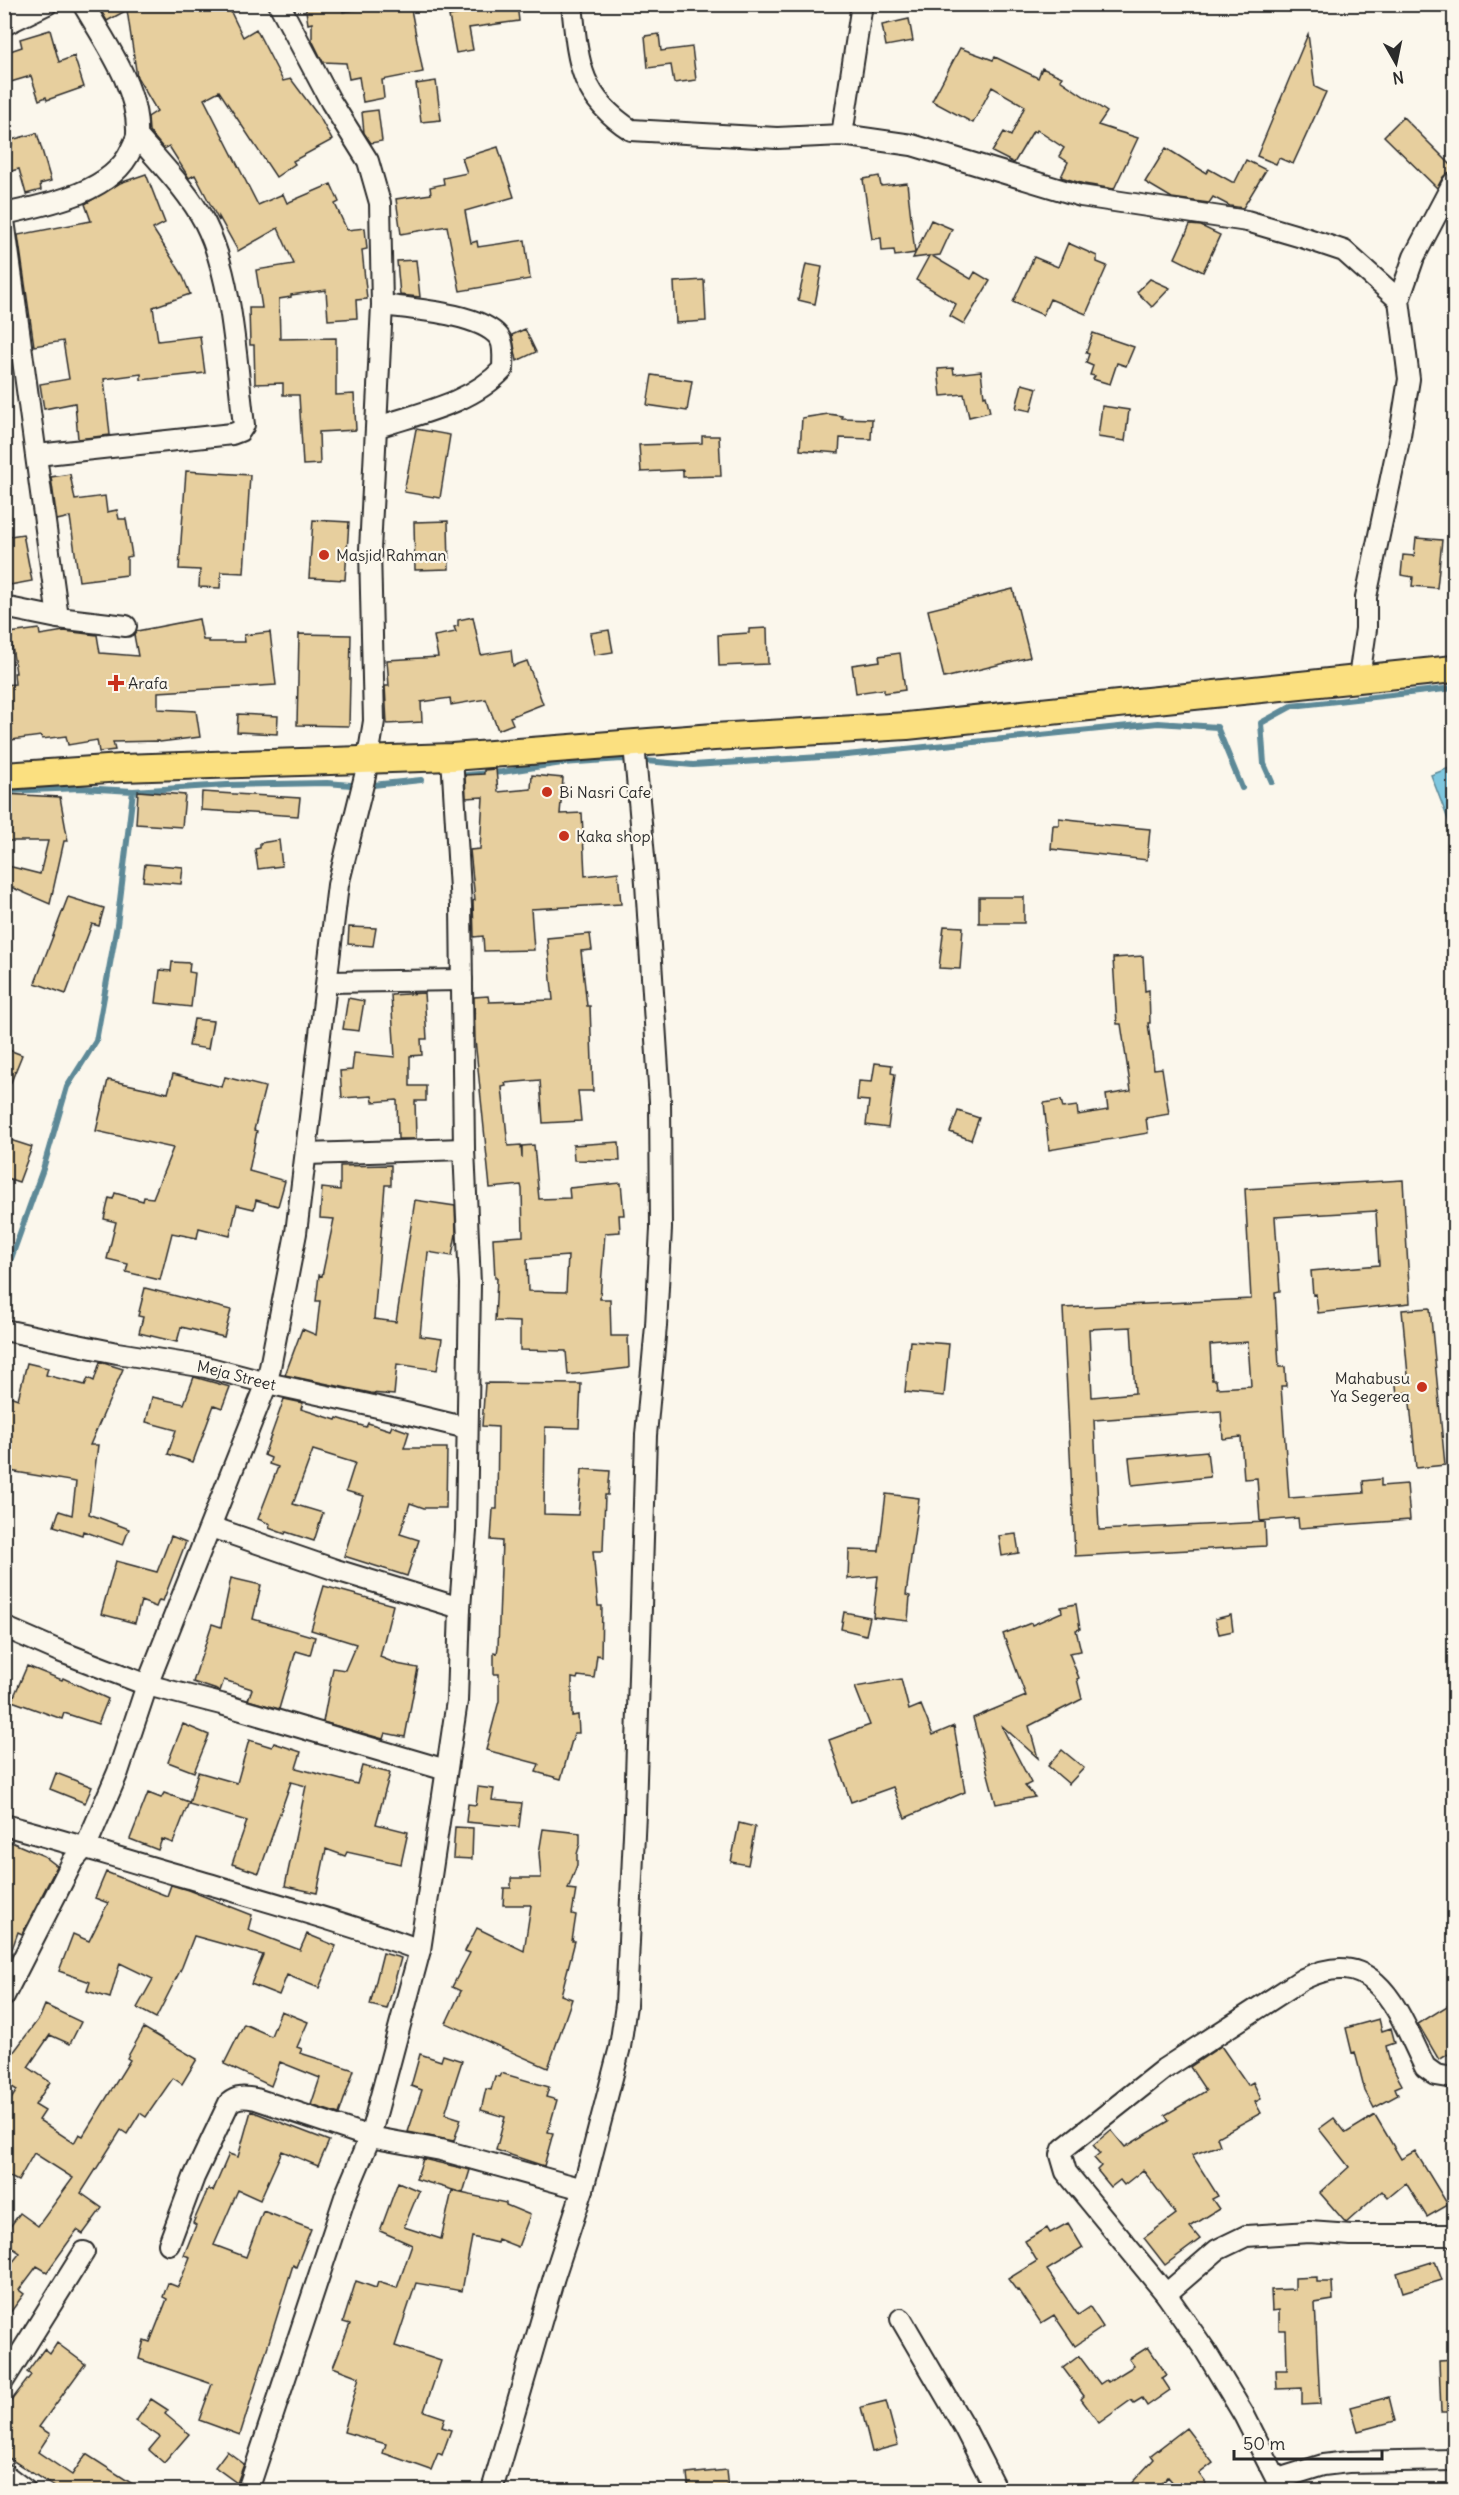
<svg xmlns="http://www.w3.org/2000/svg" width="1459" height="2495" font-family="Delius,sans-serif">
<style>
.water{fill:#7ec7df;stroke:#5d8997;stroke-width:1.5}
.lines{fill:none;stroke-linecap:round;stroke-linejoin:round}
.stream{stroke:#5d8997;stroke-width:6}
.building{fill:#e7cf9e;stroke:#2b2b2b;stroke-width:1.5;fill-rule:evenodd}
.minor-casing{stroke:#2b2b2b;stroke-width:24}
.major-casing{stroke:#2b2b2b;stroke-width:30}
.minor{stroke:#fbf7ec;stroke-width:20}
.major{stroke:#fbe080;stroke-width:26}
.poi-dot{fill:#c8321e;stroke:#fbf7ec;stroke-width:2}
.labels{text-anchor:middle;dominant-baseline:central;stroke-width:4.5;stroke-linejoin:round;paint-order:stroke}
.poi-label{font-size:16px;fill:#2b2b2b;stroke:#fbf7ec;text-anchor:start}
.street-label{font-size:16px;fill:#2b2b2b;stroke:#fbf7ec}
</style>
<rect width="100%" height="100%" fill="#fbf7ec"/>
<filter id="ink" filterUnits="userSpaceOnUse"><feTurbulence type="fractalNoise" baseFrequency=".0167" numOctaves="2"/><feDisplacementMap in="SourceGraphic" scale="12" xChannelSelector="R" yChannelSelector="G"/><feConvolveMatrix kernelMatrix="1 2 1 2 8 2 1 2 1" color-interpolation-filters="sRGB"/></filter>
<g filter="url(#ink)">
<path class="water" d="M1454,766V835L1431,775Z"/>
<g class="lines">
<path class="stream" d="M456,776L502,772L562,763L622,759L693,765L837,756L1158,723L1217,727L1242,788
M1272,782L1264,764L1261,723L1292,706L1454,688
M4,791L81,788L133,791L227,785L327,783L363,786L421,780
M4,1278L43,1169L67,1087L96,1041L117,925L133,791"/>
</g>
<path class="building" d="M97,4H227L243,37L256,29L283,81L291,79L320,118L332,140L293,161L295,164L276,177L219,91L204,99L258,205L283,194L287,203L331,184L339,202L335,204L347,230L365,228L367,249L362,250L367,299L356,300L357,318L328,320L326,290L291,295V297L279,299L280,339L336,338V395L354,394L356,430L319,432L320,464L303,465L299,395H283V383L255,384L254,345H250L249,308H262L256,270L294,264L278,228L238,251L219,217V221L195,175L189,178L169,146L164,149L149,131L148,117L157,111L137,77L127,10L107,21Z
M305,4H342L343,12L390,4H410L423,72L382,80L384,98L363,102L359,77L349,79L346,63L323,62L312,40V23L308,24Z
M494,4H517L519,21L469,28L473,50L456,53L449,16L495,8Z
M909,19L913,41L886,46L882,25Z
M50,30L59,62L74,56L84,87L47,100L46,97L39,100L31,76L4,84V53L22,47L20,39Z
M659,34L661,51L692,47L696,80L674,83L671,65L648,68L645,36Z
M1308,34L1315,87L1326,92L1293,164L1279,158L1276,164L1257,156Z
M960,48L993,60L995,57L1038,78L1042,68L1062,77L1060,80L1107,112L1098,125L1138,138L1114,189L1084,184L1061,177L1068,162L1059,156L1064,148L1037,130L1036,132L1033,131L1014,163L992,152L1004,132L1011,136L1025,106L992,87L973,123L932,101Z
M436,81L441,120L421,122L416,84Z
M378,110L382,141L371,143L364,133L362,112Z
M1403,117L1455,169L1443,177L1437,188L1384,136Z
M37,133L51,181L40,184L41,190L26,194L19,169L4,173V147L12,145L11,140Z
M498,147L514,197L465,211L471,243L477,241L478,247L525,240L530,279L460,291L447,226L401,234L396,199L431,194L430,187L444,184L443,178L467,173L462,158Z
M1166,148L1206,173L1209,169L1232,182H1235L1246,160L1266,170L1243,208L1230,206L1213,197L1209,203L1172,198L1145,182Z
M146,174L165,223L153,229L182,274L190,294L153,307L158,341L200,336L205,373L141,380V374L104,379L110,435L78,439L75,403L44,409L40,384L69,379L63,341L34,346L18,235L91,221L85,204L120,183Z
M879,176L881,186L907,183L915,253L895,256L894,250L882,251L881,238L872,239L863,179Z
M931,220L952,229L940,255L932,256L971,279L975,272L990,281L964,324L950,316L956,304L916,280L929,256L913,258Z
M1190,225L1201,226L1220,235L1203,272L1175,258Z
M1068,243L1097,256V262L1107,266L1086,314L1050,299L1043,315L1013,302L1034,257L1058,267Z
M416,260L420,297L400,295L397,261Z
M806,264L822,267L815,304L798,300Z
M1150,279L1170,288L1152,307L1137,292Z
M704,280L706,321L676,323L674,282Z
M525,329L536,352L517,361L512,335Z
M1093,333L1134,347L1126,366L1117,363L1110,384L1093,379L1095,376L1090,375L1093,366L1086,363L1089,354L1086,353Z
M953,368L954,374L981,371L984,396L986,395L990,412L969,417L964,394L941,396L938,369Z
M652,375L692,381L687,411L647,405Z
M1022,384L1037,388L1031,411L1016,408Z
M1102,406L1129,410L1125,441L1098,437Z
M828,414L842,416V418L872,419L871,439L840,438L839,453L800,450L802,418Z
M416,429L450,435L440,498L404,492Z
M702,436H719L721,476L683,477V470L641,472L639,445L702,443Z
M186,471L250,475L244,573L221,572L220,588L199,587L200,570L179,569Z
M70,474L75,500L105,496L107,512L117,510L119,519H126L132,556L127,557V575L79,581L70,517L57,520L51,477Z
M313,520L349,522L345,580L309,578Z
M448,521L449,569L415,570L414,522Z
M23,534L32,581L4,586V537Z
M1416,538L1442,540L1437,588L1412,586L1413,577L1401,575L1403,555L1414,556Z
M1013,589L1030,657L944,678L928,610Z
M473,617L481,655L511,650L513,666L527,661L543,704L510,717L513,724L498,730L486,699L451,705L450,698L421,702L422,722L387,724L385,686H389L387,660L438,657L434,636L456,632L454,627L458,626V620Z
M199,619L203,640H209V642H245L244,635L270,632L276,685L158,692V709L196,711L200,737L160,742L159,741L113,742L115,750L99,752L97,740L68,745L66,736L42,739L41,736L4,741V685L15,684L14,673H16L10,633L39,629L40,635L64,631L97,635L100,653L138,656L134,635L137,631Z
M767,628L768,664L719,666L718,635L749,633V629Z
M609,630L613,652L594,655L590,633Z
M299,634L351,635L349,726L297,725Z
M900,653L905,690L884,693V689L856,693L852,665L880,661L879,656Z
M238,714L278,716L277,734L237,732Z
M496,769L498,792L531,789L532,775L563,778L560,814L582,813L585,876L618,872L621,904L531,909L534,950L484,951L483,936L474,937L473,901L475,900L470,850L480,849L483,797L466,798L465,775L484,774V770Z
M138,791L185,795L182,827L136,824Z
M202,792L300,798L298,816L201,810Z
M4,794L60,797L68,841H64L50,904L4,884V865L40,874L48,841H4Z
M1059,818L1094,822V824L1150,829L1147,860L1051,849L1053,825H1059Z
M279,840L282,866L258,869L255,849L260,848V843Z
M145,864L183,867L181,884L143,881Z
M68,897L104,908L99,926L92,924L66,994L35,983Z
M979,897H1024V923H979Z
M944,926L963,927L960,969L939,968Z
M349,927L376,928L373,946L348,944Z
M590,934L592,950L581,951L587,1006H590L593,1091H578L581,1121L543,1123L540,1080L505,1083L506,1086L502,1087L508,1146L521,1145L522,1158V1146L534,1145L539,1199L570,1198L569,1188L621,1183L624,1215H619L620,1232L605,1233L600,1299H610L611,1336H628L629,1368L568,1375L566,1351L520,1350V1322L495,1321L497,1278H495L493,1238L523,1236L522,1189L521,1185L490,1188L475,1039L474,997L488,996L489,1002L553,1000L547,938ZM568,1256L566,1292L528,1291L527,1259Z
M1143,956L1145,991L1149,990L1150,1023H1148L1154,1069L1162,1068L1169,1114L1146,1118L1148,1133L1049,1150L1044,1103L1061,1100L1063,1108L1077,1106L1078,1115L1108,1110L1106,1095L1131,1091L1121,1024H1117L1113,958Z
M172,962L190,963L189,972L195,973L191,1007L156,1003L160,970L171,971Z
M424,993L427,1039H421L422,1055L410,1056V1086H426V1101H415L416,1139H398L397,1100L373,1102L372,1096L342,1098L340,1071L352,1070L354,1053L395,1057L391,995Z
M348,998L364,1001L359,1031L343,1029Z
M194,1019L213,1021L208,1049L189,1046Z
M4,1048L22,1055L5,1097H4Z
M875,1063L892,1065L891,1073L895,1074L888,1128L866,1125L869,1101L857,1100L859,1081L872,1082Z
M173,1074L222,1087L225,1077L265,1087L254,1130L257,1131L249,1171L285,1181L278,1206L256,1200L254,1209L237,1205L230,1236L199,1228L197,1238L172,1233L160,1280L126,1272L128,1264L107,1259L116,1222L104,1219L109,1198L113,1199L115,1193L143,1201L144,1197L153,1198L173,1148L96,1131L108,1080L168,1093Z
M958,1111L979,1118L971,1140L950,1132Z
M4,1138L32,1147L19,1182L4,1177Z
M619,1142L620,1161L574,1160L573,1145Z
M391,1165V1185H385L374,1319L396,1322L415,1200L455,1206L456,1234L452,1256L428,1252L420,1336L442,1339L437,1370L397,1364L394,1395L371,1393L285,1375L302,1329L316,1335L320,1301H316L319,1275L322,1276L334,1219L320,1218L322,1188L340,1190V1166Z
M1403,1180L1410,1303L1318,1313L1316,1294L1313,1295L1311,1271L1379,1265L1376,1211L1275,1217L1280,1291L1275,1292L1279,1367H1285L1286,1386H1281L1289,1498L1364,1493L1363,1481L1381,1479V1486L1407,1484L1410,1520L1299,1528L1298,1518L1260,1521L1257,1478L1244,1479L1241,1437L1223,1439L1221,1411L1094,1420L1099,1530L1265,1522L1266,1546L1075,1556L1063,1308L1251,1299L1245,1189ZM1131,1327L1135,1393L1092,1397L1089,1329ZM1248,1342L1251,1386L1217,1388L1216,1380H1212L1210,1345Z
M145,1288L231,1310L224,1337L181,1327L177,1342L139,1333L143,1317L138,1316Z
M1430,1308L1445,1465L1416,1468L1409,1392L1397,1394L1395,1377L1408,1375L1402,1310Z
M910,1341L949,1344L944,1396L905,1392Z
M100,1362L123,1369L90,1445H98L89,1514L129,1529L123,1545L83,1531L82,1535L54,1526L59,1511L72,1515L76,1482L4,1470V1394L18,1399L27,1363L48,1368L46,1375L85,1385L88,1378L94,1381Z
M194,1377L230,1387L222,1408L214,1405L193,1462L168,1454L176,1430L146,1422L152,1397L184,1404Z
M485,1383L581,1384L579,1428L545,1427L544,1514L578,1515L582,1469L610,1471L608,1495H605L603,1551H593L598,1606H602L601,1656L597,1655L594,1678L578,1676L577,1679L572,1678V1716L578,1715L579,1733H574L561,1779L536,1772L539,1764L486,1750L499,1701V1674H494V1652L497,1653L498,1647L502,1541L491,1540L493,1509H497L498,1427L482,1426Z
M284,1399L303,1403L301,1409L336,1420L337,1418L366,1427L368,1423L390,1430L392,1426L409,1432L404,1448H447L446,1508H424L410,1503L400,1534L419,1540L407,1576L344,1556L363,1496L346,1491L355,1463L313,1450L293,1504L323,1513L314,1541L286,1532L285,1534L269,1528L270,1524L258,1519L278,1467L269,1464L271,1458L264,1455Z
M1207,1451L1210,1477L1132,1485L1129,1458Z
M886,1494L919,1498L906,1595L910,1596L908,1621L873,1617L878,1576L848,1579L849,1550L879,1551Z
M1016,1534L1019,1553L1002,1556L999,1536Z
M171,1536L186,1542L163,1601L159,1600L156,1607L141,1601L135,1623L101,1614L116,1561L157,1572Z
M231,1578L261,1585L253,1619L315,1637L310,1655L296,1651L279,1709L248,1700L252,1689L224,1680L220,1691L193,1682L212,1624L221,1627Z
M324,1586L393,1605L380,1657L397,1664L418,1668L405,1737L385,1733L383,1739L323,1722L333,1668L345,1670L356,1644L311,1630Z
M1076,1604L1080,1629L1076,1630L1081,1651L1069,1653L1079,1678L1077,1679L1082,1699L1029,1726L1038,1758L1001,1725L1031,1783L1025,1786L1035,1797L996,1804L973,1718L1026,1696L1003,1634L1031,1623L1032,1625L1062,1612L1061,1607Z
M844,1612L870,1617L866,1635L841,1629Z
M1231,1615L1233,1631L1219,1634L1215,1619Z
M27,1666L62,1680L63,1678L108,1699L98,1724L64,1713L62,1719L12,1701Z
M901,1679L909,1710L921,1705L933,1735L954,1726L965,1792L905,1818L893,1787L851,1802L829,1740L870,1725L855,1687Z
M183,1724L209,1735L194,1772L168,1762Z
M249,1740L272,1747L274,1743L301,1752L296,1768L357,1784L362,1766L390,1773L376,1824L408,1832L401,1864L347,1852L345,1856L326,1849L317,1893L285,1886L306,1786L291,1782L259,1873L232,1864L247,1821L189,1804L198,1772L237,1783Z
M1062,1750L1084,1768L1069,1784L1048,1766Z
M56,1773L92,1787L85,1803L50,1789Z
M478,1787L494,1789L492,1800L522,1803L519,1827L466,1822L468,1804L476,1805Z
M148,1793L161,1798L164,1793L189,1802L173,1843L162,1839L158,1850L130,1839Z
M739,1823L755,1827L748,1865L731,1862Z
M455,1827L473,1828L472,1859L453,1858Z
M543,1829L580,1833V1844L577,1854V1865L568,1889L576,1890L572,1914L576,1915L572,1941H575L561,1995L572,1999L548,2068L446,2023L461,1991L452,1987L470,1953L465,1951L477,1928L524,1951L531,1905H503L504,1888H511V1878H541L539,1853Z
M4,1839L44,1856L57,1866L22,1934L18,1932L7,1963L4,1962Z
M106,1872L167,1896L171,1885L188,1890L252,1915L248,1930L300,1950L307,1934L336,1946L319,1988L287,1975L279,1995L251,1984L263,1955L194,1936L182,1967L156,2018L137,2008L153,1979L120,1963L110,1998L87,1991L90,1982L59,1971L73,1934L89,1941L108,1903L95,1898Z
M383,1953L401,1958L387,2009L370,2005Z
M1455,2001V2050L1439,2060L1418,2024Z
M45,2005L81,2022L70,2044L50,2035L28,2067L50,2082L35,2105L45,2111L39,2120L74,2143L79,2134L83,2136L130,2060L127,2058L144,2028L197,2059L182,2084L173,2078L146,2117L140,2113L127,2134L121,2130L81,2193L102,2208L83,2234L77,2230L47,2272L37,2266L19,2290L24,2294L4,2321V2273L20,2253L4,2242V2235L20,2213L38,2226L73,2178L34,2153L18,2181L4,2174V2110L17,2090L4,2082V2065L40,2017Z
M281,2011L308,2022L297,2047L302,2049L300,2053L354,2070L339,2114L311,2105L320,2078L280,2062L271,2086L224,2064L244,2024L271,2036Z
M1379,2019L1382,2031L1391,2028L1395,2043L1386,2046L1390,2063L1402,2085L1395,2088L1398,2095L1374,2108L1365,2091L1355,2052L1352,2053L1346,2028Z
M1221,2046L1248,2085L1253,2082L1261,2099L1255,2102L1261,2113L1217,2137L1220,2145L1192,2155L1218,2196L1212,2199L1219,2209L1190,2227L1200,2239L1165,2265L1144,2238L1176,2214L1143,2170L1124,2185L1120,2180L1111,2187L1097,2170L1101,2166L1094,2158L1100,2153L1093,2145L1111,2130L1125,2147L1169,2121L1165,2115L1206,2091L1190,2067Z
M420,2054L441,2061L443,2055L462,2061L445,2114L461,2119L454,2141L408,2132L422,2090L411,2086Z
M501,2073L549,2087L546,2097L557,2100L548,2132L553,2133L544,2166L496,2150L505,2117L481,2110L486,2089L491,2090L495,2076L499,2077Z
M251,2111L329,2141L318,2166L282,2151L260,2200L238,2190L214,2245L246,2257L263,2211L311,2229L296,2267L293,2265L240,2435L199,2420L212,2384L139,2359L144,2340L150,2342L167,2299L163,2297L168,2283L178,2287L190,2257L184,2255L196,2225L193,2223L208,2189L213,2191L229,2154L238,2157Z
M1375,2115L1401,2159L1415,2151L1448,2205L1427,2217L1406,2183L1388,2198L1382,2191L1346,2223L1320,2193L1349,2167L1319,2129L1334,2118L1346,2133Z
M423,2159L470,2170L463,2193L416,2179Z
M398,2182L419,2191L404,2227L441,2239L452,2191L506,2203V2205L530,2215L518,2247L498,2239L497,2243L472,2237L462,2291L416,2283L395,2346L441,2361L424,2411L445,2418L442,2427L451,2430L442,2455L438,2453L431,2470L383,2453L386,2444L344,2432L359,2377L333,2367L350,2324L343,2322L356,2281L376,2288L378,2282L397,2288L412,2245L380,2231Z
M1068,2223L1083,2248L1047,2270L1078,2315L1090,2307L1103,2327L1075,2346L1054,2315L1041,2323L1019,2290L1017,2291L1008,2279L1037,2261L1025,2241L1047,2228L1050,2233Z
M1435,2261L1442,2280L1403,2292L1397,2273Z
M1317,2277V2282H1332L1333,2300L1315,2303L1320,2404L1302,2405V2388L1277,2389L1276,2370H1287L1286,2330H1279V2310L1272,2311L1271,2290L1295,2289V2278Z
M57,2343L85,2364L39,2427L50,2434L38,2452L72,2475L86,2454L142,2490H59L4,2455L10,2446L4,2442V2410L31,2375L27,2372L44,2349L50,2354Z
M1148,2347L1167,2375L1162,2378L1170,2390L1147,2406L1142,2398L1134,2403L1131,2400L1099,2423L1081,2399L1084,2396L1063,2368L1079,2356L1100,2384L1106,2380L1108,2382L1134,2366L1129,2359Z
M1455,2360V2412H1441L1439,2361Z
M1389,2397L1395,2421L1358,2431L1351,2407Z
M151,2399L168,2410L165,2414L189,2434L164,2463L149,2450L160,2437L136,2421Z
M886,2401L898,2445L872,2452L861,2407Z
M1186,2428L1213,2463L1199,2474L1206,2483L1197,2490H1179L1168,2477L1156,2490H1125L1154,2459L1151,2455Z
M227,2451L244,2464L237,2483L215,2467Z
M726,2470L728,2490H689L687,2474Z"/>
<g class="lines">
<defs>
<g id="minor">
<path d="M572,4C578,62 579,96 631,130L777,138L842,135L912,145L1081,196L1247,221L1305,238L1344,251L1399,300"/>
<path d="M4,25L47,4"/>
<path d="M842,135L862,4"/>
<path d="M4,214C45,205 112,193 131,150C133,145 137,139 137,134C139,88 105,42 83,4"/>
<path d="M4,220L58,618"/>
<path d="M378,427C420,413 472,403 503,369C503,360 505,345 499,337C480,313 411,309 382,305"/>
<path d="M37,455L232,434L240,431L244,425C236,363 233,278 205,223C188,191 161,164 137,136"/>
<path d="M4,607L58,618L126,626"/>
<path d="M1359,678L1366,629V597L1400,435L1409,379L1399,300L1414,257L1453,183"/>
<path d="M327,982L462,980"/>
<path d="M306,1154L464,1149"/>
<path id="s1" d="M4,1330L117,1353L206,1367L267,1383L401,1412L467,1428"/>
<path d="M211,1527L336,1570L460,1608"/>
<path d="M4,1627L59,1651L147,1685L221,1704L446,1770"/>
<path d="M4,1825C67,1841 127,1861 189,1878C266,1901 344,1922 420,1950"/>
<path d="M4,1996L73,1861L86,1846L118,1772L147,1685L267,1383L296,1233L338,885L365,776L374,721L370,550L382,305L380,203L368,161L331,102L279,4"/>
<path d="M169,2244L194,2177L229,2103C237,2096 245,2097 256,2099L370,2137L441,2150L583,2189"/>
<path d="M1166,2294L1217,2250L1246,2236L1309,2232L1351,2235H1454"/>
<path d="M901,2319L964,2427L996,2490"/>
<path d="M4,2380L84,2252"/>
<path d="M4,2474L25,2490"/>
<path d="M1278,2479L1323,2465L1348,2462L1454,2460"/>
<path d="M248,2490L346,2194L370,2137L420,1950L457,1701L460,1608L466,1531L470,1284L464,1149L461,906L452,757"/>
<path d="M492,2490L554,2277L583,2189L620,2047L626,2005L635,1813L646,1435L656,1326L661,1228L660,1101L645,868L634,744"/>
<path d="M1282,2490L1244,2415L1205,2350L1166,2294L1066,2172L1061,2155L1063,2149L1164,2069L1303,1979C1378,1942 1399,2015 1425,2067L1436,2075L1454,2078"/>
</g>
<path id="major" d="M4,776L122,768L452,757L714,737L907,726L1454,669"/>
</defs>
<use href="#minor" class="minor-casing"/>
<use href="#major" class="major-casing"/>
<use href="#minor" class="minor"/>
<use href="#major" class="major"/>
</g>
</g>
<g class="poi-dot">
<circle cx="324" cy="555" r="6"/>
<path d="M113 674h6v6h6v6h-6v6h-6v-6h-6v-6h6z"/>
<circle cx="547" cy="792" r="6"/>
<circle cx="564" cy="836" r="6"/>
<circle cx="1422" cy="1387" r="6"/>
</g>
<g class="labels">
<g class="poi-label">
<text x="336" y="555">Masjid Rahman</text>
<text x="128" y="683">Arafa</text>
<text x="559" y="792">Bi Nasri Cafe</text>
<text x="576" y="836">Kaka shop</text>
<text x="1410" y="1378" text-anchor="end">Mahabusu<tspan x="1410" dy="18">Ya Segerea</tspan></text>
</g>
<g class="street-label">
<text stroke="none"><textPath href="#s1" startOffset="237">Meja Street</textPath></text>
</g>
</g>
<rect width="1459" height="2495" fill="none" stroke="#fbf7ec" stroke-width="24"/>
<rect x="12" y="12" width="1435" height="2471" fill="none" stroke="#2b2b2b" stroke-width="2" filter="url(#ink)"/>
<g transform="translate(1396 63) rotate(171)" stroke="#fbf7ec" stroke-width="4.5" paint-order="stroke">
<path d="M0-4.5L10 22L0 15L-10 22Z" fill="#2b2b2b"/>
<text y="-9" font-size="16" font-weight="bold" text-anchor="middle" fill="#2b2b2b">N</text>
</g>
<path d="M1234 2450v9h148v-9" fill="none" stroke="#2b2b2b" stroke-width="3"/>
<text x="1243" y="2450" font-size="18" fill="#2b2b2b" stroke="#fbf7ec" stroke-width="4.5" paint-order="stroke">50 m</text>
</svg>
